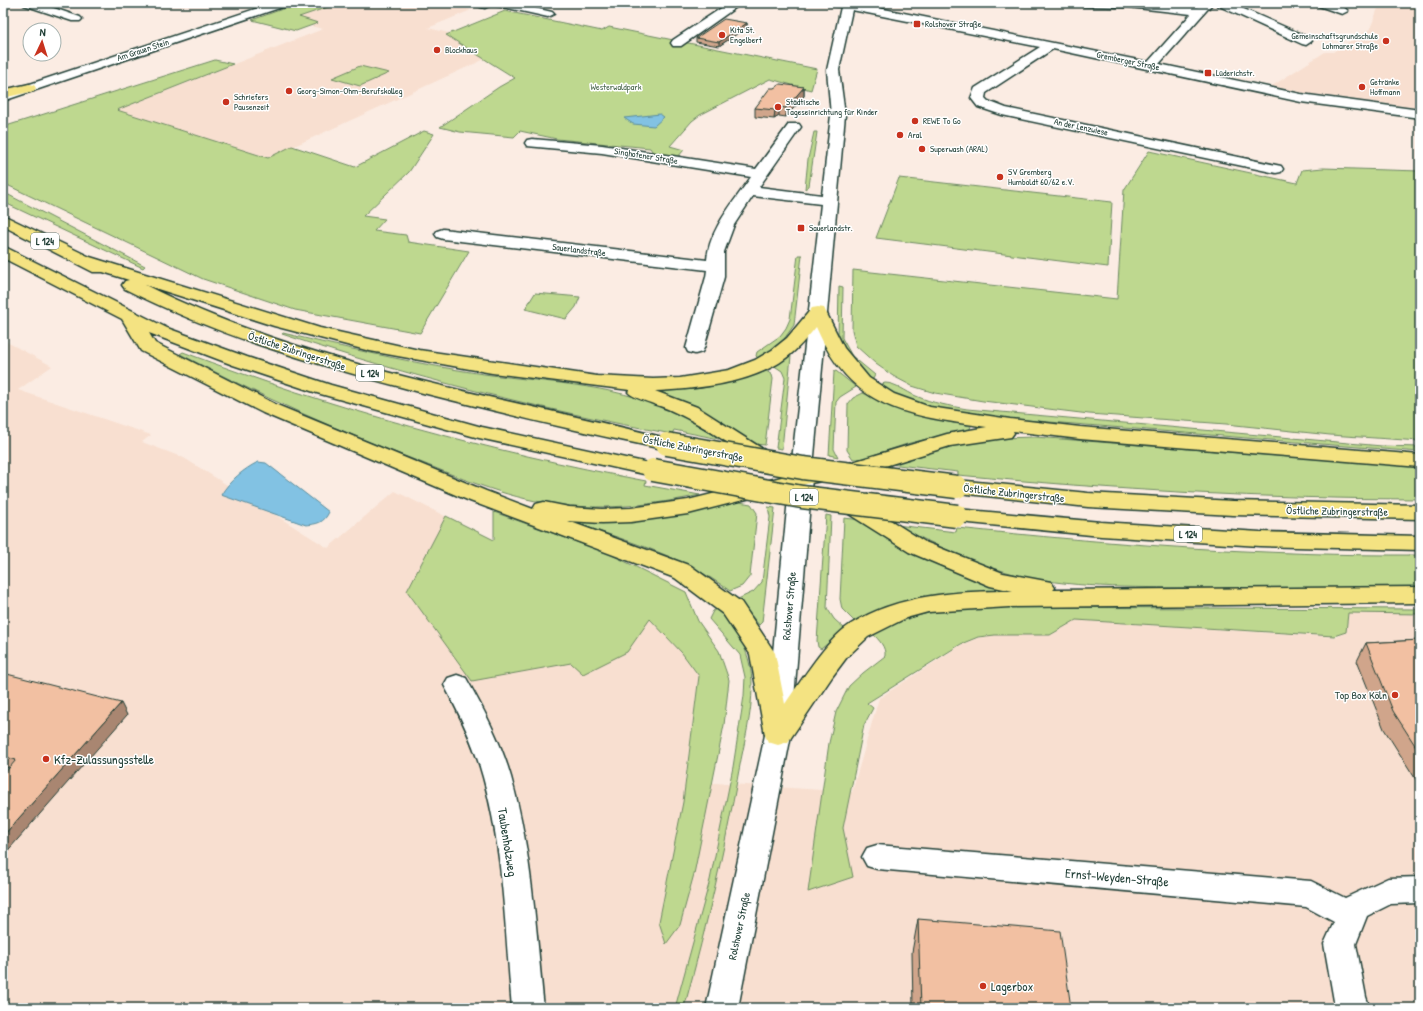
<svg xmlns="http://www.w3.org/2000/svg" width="1423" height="1011" font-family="'Patrick Hand',sans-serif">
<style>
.built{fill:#f8dfd0}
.green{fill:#bed88f;stroke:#6e8a62}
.water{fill:#82c2e3;stroke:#5a8d9d}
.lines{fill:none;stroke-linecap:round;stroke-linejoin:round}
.minor-casing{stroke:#1f3d34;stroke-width:3}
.highway-casing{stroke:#1f3d34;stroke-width:3}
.minor{fill:#fff;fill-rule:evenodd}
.highway{fill:#f4e382;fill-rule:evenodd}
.highway-bridge-casing{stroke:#1f3d34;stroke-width:25;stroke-linecap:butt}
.highway-bridge{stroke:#f4e382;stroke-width:22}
.wall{fill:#d0a58b;stroke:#1f3d34}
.shaded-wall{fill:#a98671;stroke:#1f3d34}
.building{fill:#f2c0a2;stroke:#1f3d34}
.poi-dot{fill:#c8321e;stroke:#fff;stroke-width:1.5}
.labels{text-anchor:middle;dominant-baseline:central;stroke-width:3;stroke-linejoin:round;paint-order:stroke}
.far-poi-label{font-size:9px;fill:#1f3d34;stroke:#fff;text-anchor:start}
.far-street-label{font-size:9px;fill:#1f3d34;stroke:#fff}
.far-park-label{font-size:9px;fill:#47644b;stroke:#fff}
.shield{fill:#fff;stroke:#627771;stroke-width:1}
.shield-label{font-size:10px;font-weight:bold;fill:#1f3d34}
.street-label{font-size:11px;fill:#1f3d34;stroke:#fff}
.poi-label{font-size:11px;fill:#1f3d34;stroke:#fff;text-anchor:end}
.near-poi-label{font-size:13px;fill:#1f3d34;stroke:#fff;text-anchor:start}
.near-street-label{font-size:13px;fill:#1f3d34;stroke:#fff}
</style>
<rect width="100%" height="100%" fill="#fbece3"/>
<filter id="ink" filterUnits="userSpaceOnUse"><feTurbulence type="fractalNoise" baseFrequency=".025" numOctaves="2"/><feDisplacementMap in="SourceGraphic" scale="8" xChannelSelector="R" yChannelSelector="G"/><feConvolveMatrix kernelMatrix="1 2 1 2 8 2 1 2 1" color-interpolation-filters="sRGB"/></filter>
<g filter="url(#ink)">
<path class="built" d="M340,3H440L471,10L428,28L449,33L446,35L485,59L268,158L117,110L323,29L311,26L317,23L298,17Z
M1380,3H1420V108L1305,93L1272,86L1325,52H1333L1370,29Z
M3,340L52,366L18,390L151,435L142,442L184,458L328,548L395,491L650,619L682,653L699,676L685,781L852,792L879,698L961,645L977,638L994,635H1051L1076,620L1336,637L1346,632L1347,613L1420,614V1008H3Z"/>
<path class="green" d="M299,3H340L299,17L318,23L296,31L252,20Z
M505,11L602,31L609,27L817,69L811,90L770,79L700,115L692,121L670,146L684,150L677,158L654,154L650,148L557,139L520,131L514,137L460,132L440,127L499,87L515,78L446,35Z
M215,60L233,64L117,110L268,158L292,146L355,167L424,131L434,134L409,172L363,216L385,219L374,231L406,235L408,242L469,251L420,333L295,310L203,279L3,183V127Z
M360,66L389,73L360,86L332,78Z
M814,132H817L809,186L805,189L808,159Z
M1149,151L1297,183L1302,170L1323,168L1420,171V441L1330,435L1226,424L1089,414L983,401L935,393L912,386L893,376L876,364L856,346L852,330L853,270L1117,299L1124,190Z
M899,178L1112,202L1108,267L876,238Z
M3,192L145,266L143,268L3,202Z
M798,255H802L794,325L782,342L759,359L756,356L757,352L780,336L786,328L790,319Z
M839,286L843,287L842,338L852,356L875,375L873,379L868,381L859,374L838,337Z
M535,293L580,297L576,307L566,319L525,309Z
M283,333C341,347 400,360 458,370C525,382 598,381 661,406C682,415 701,426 719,439L674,430L672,434C539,409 410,377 282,334Z
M183,352C333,409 488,451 646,481L645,485L700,495C654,505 608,510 562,505C512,500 466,480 420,462C338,431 258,395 180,354Z
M788,356H791L782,449L776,448L785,378L782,371L773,365Z
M765,370L772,375L773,379L765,445L754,444L688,404L654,391C693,391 729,386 765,370Z
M836,371L856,387L840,397L836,402L834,449L838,457L829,455L834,372Z
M885,383C896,383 906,392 916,396C932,403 950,406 967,409L1382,446L1420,447V452L1000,418L928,407L908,401L876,386Z
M863,393C897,411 933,420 971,426L970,429L910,443L861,459H853L847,450L848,404L853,398Z
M1035,437L1420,467V499C1266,499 1112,490 958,475V472L889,464L949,446L1001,438Z
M733,501L751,504L757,513L750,576L742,586L730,591C681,554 620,539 563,519Z
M768,507L775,508L762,622L759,625L738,599L753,592L762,582L770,517Z
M494,512L610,554L686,592L698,621L719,651L729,680L724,725L694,874L680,925L666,944L659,922L683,802L699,676L682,653L650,619L627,652L583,674L571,663L472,681L407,591L446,516L494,540Z
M826,515L831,516L827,608L834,619L845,629L821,649L818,647L817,641Z
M844,518L862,520L1018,591C958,591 909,593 855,622L842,609L840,599Z
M896,525L956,532L957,528C1111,544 1265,556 1420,555V588C1344,589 1269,589 1193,588C1132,587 1069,589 1010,573C970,562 933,544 896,525Z
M720,607C738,631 752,655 752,686C752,714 744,743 739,770C725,848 707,924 686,1001L683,1008H675L710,880L733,767L744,696L745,677L740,655L709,619L713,611Z
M984,607L1420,609V614L1348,613L1346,632L1334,636L1076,620L1050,635H995L978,637L961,644L867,703L873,708L864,725L843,828L853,877L808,892L829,743L836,712L849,686L863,673L885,656C886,647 879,640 873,634C916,613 937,609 984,607Z"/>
<path class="water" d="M660,114L664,117L654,126L633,124L624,118Z
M258,462L266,463L329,512C324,523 317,524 306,525L221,495C229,481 244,469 258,462Z"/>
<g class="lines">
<defs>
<path id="minor" d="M22,3H39L80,17L82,19L80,21H72L24,5Z
M273,3H290L288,5L3,101V93Z
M471,3H489L491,5L485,8L473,5Z
M492,3H513L552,12L554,14L548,17L494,5Z
M729,3H742L681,46H673L671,43L673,40Z
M830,3H854L1148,62L1191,14L1128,7L1083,6L1077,3H1152L1197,7L1201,3H1213L1159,64L1301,94L1420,110V118L1301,102L1053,49L986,93L985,98L988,101L1006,108L1281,166L1283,169L1281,172L1276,173L1002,115L978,107L971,98L975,88L1040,47L852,10L839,70L845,115L812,478L791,735L738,1008H706L765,735L790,478L821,204L753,196L734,225L724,252V277L704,348L702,352L695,354L688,352L686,348L706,277L707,270L443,239L437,237L435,234L437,231L443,229L707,260C709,229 734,202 751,177L602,153L527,146L525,143L527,140L532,139L602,145L756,169L789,124H799L801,127L759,187L822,195L831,115L827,70L841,7L832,5Z
M1215,3H1230L1310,38L1312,41L1306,45L1302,44L1217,5Z
M1314,3C1325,3 1340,2 1348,11L1342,14L1316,5Z
M457,675L466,678C484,710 501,742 511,777C532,852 536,931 544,1008H512C505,932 504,851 483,777C474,744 460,715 444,685L448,678Z
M877,845L1311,881L1345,898L1388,878L1420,877V903L1391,904L1367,916L1356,944L1366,997L1370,1008H1337L1334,1001L1324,944L1334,922L1306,907L877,869L867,866L862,857L867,848Z"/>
<path id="highway" d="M29,84L34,85L36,88L34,91L3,98V90Z
M3,215L90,257L320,328L419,350L597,376L653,379L680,378L729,370L755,360L772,350L787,338L812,308L818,307L824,308L844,348L869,378L894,394L930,407L1010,419L1080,427L1420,455V467L1080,439L1013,431L1014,433L1011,437L950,446L862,473L806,484L688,514L631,522L602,523L568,521L691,566L741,602L775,653L785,704C802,680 826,640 851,624C899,594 958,591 1013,591L990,586L909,552L836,506L833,501L836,496L844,494L852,496L925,542L1003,573L1051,582L1055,588L1053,590L1420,587V603L1009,607L928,612L906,618L868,637L847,657L832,677L788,742L778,745L768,742L765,735L750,654L723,614L675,578L470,501L263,413L141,351L122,319L3,258V246L167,328L247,357L331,385L482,427L653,464L661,465L664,470L661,475L653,476L479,438L317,393L233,365L149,333L155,343L277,405L486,491L533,509L536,504L544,502L569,507L602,509L631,508L688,500L806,471L849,463L947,434L987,427C906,415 852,410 816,327C807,338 797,350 786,358C752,384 696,389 655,391L697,407L777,458L781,462L777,466L770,468L763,466C733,447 703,424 670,410C660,405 633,399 628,392L630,390L492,373L370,351L274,326L145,285C311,368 496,395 674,440L677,444L674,448L667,450L635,443C564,428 494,411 423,393C320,366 220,337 125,289L122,285L125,281L129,280L103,272H93L3,226Z
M957,480L1088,493L1233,501L1420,505V519L1233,515L1088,507L949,492L946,487L949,482Z
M957,509L1101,522L1260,532L1420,536V550L1260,546L1101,536L949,521L946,516L949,511Z"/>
</defs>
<use href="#minor" class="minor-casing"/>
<use href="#highway" class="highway-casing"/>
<use href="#minor" class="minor"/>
<use href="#highway" class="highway"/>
<defs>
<path id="highway-bridge" d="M667,444L803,468L957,487
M653,470L802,497L957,516"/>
</defs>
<use href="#highway-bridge" class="highway-bridge-casing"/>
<use href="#highway-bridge" class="highway-bridge"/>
</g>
<path class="wall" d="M747,23V27L719,46L696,42V38Z
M804,87V96L786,117L779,116L774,119L755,117V108L774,88Z
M1420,640V786L1384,729L1357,661L1366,643Z
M3,673L127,715L9,768L3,767Z
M918,919L1071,1008H913L912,952Z"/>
<path class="shaded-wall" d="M747,23V27L719,46V42Z
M804,87V96L786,117V108Z
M779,107V116L774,119L775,110Z
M121,703L127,715L3,856V836Z"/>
<path class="building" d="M724,19L747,23L719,42L696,38Z
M780,84L804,87L786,108L779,107L775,110L755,108L770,88H774Z
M1420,640V753L1393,711L1366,643Z
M3,673L121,703L3,836V775L16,760L3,756Z
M918,919L1060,931L1071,1008H921Z"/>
</g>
<g class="poi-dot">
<rect x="913" y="20" width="8" height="8" rx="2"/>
<circle cx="722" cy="35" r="4"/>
<circle cx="1386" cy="41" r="4"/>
<circle cx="437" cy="50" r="4"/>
<rect x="1204" y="69" width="8" height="8" rx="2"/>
<circle cx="1362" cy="87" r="4"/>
<circle cx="289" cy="91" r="4"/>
<circle cx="226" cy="102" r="4"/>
<circle cx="778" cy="107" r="4"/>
<circle cx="915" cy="121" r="4"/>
<circle cx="900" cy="135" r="4"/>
<circle cx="922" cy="149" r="4"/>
<circle cx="1000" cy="177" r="4"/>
<rect x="797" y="224" width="8" height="8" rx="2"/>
<circle cx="1395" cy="695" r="4"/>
<circle cx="46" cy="759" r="4"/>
<circle cx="983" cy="986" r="4"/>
</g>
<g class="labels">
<g class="far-poi-label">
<text x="925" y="24">Rolshover Straße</text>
<text x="730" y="30">Kita St.<tspan x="730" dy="10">Engelbert</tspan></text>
<text x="1378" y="36" text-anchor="end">Gemeinschaftsgrundschule<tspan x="1378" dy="10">Lohmarer Straße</tspan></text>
<text x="445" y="50">Blockhaus</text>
<text x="1216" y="73">Lüderichstr.</text>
<text x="1370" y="82">Getränke<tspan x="1370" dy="10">Hoffmann</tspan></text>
<text x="297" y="91">Georg-Simon-Ohm-Berufskolleg</text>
<text x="234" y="97">Schriefers<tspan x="234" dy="10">Pausenzeit</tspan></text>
<text x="786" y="102">Städtische<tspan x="786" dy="10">Tageseinrichtung für Kinder</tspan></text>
<text x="923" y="121">REWE To Go</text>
<text x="908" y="135">Aral</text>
<text x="930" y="149">Superwash (ARAL)</text>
<text x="1008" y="172">SV Gremberg<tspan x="1008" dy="10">Humboldt 60/62 e.V.</tspan></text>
<text x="809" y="228">Sauerlandstr.</text>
</g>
<g class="far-street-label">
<text transform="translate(143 50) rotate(-18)">Am Grauen Stein</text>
<text transform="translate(1128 61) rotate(12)">Gremberger Straße</text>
<text transform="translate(1081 127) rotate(12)">An der Lenzwiese</text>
<text transform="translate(646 156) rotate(9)">Singhofener Straße</text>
<text transform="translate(579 250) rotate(7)">Sauerlandstraße</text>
</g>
<g class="far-park-label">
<text x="616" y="87">Westerwaldpark</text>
</g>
<g class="shield">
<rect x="31" y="233" width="28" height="16" rx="3"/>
<rect x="356" y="365" width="28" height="16" rx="3"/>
<rect x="790" y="489" width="28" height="16" rx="3"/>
<rect x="1174" y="526" width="28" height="16" rx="3"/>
</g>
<g class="shield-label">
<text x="45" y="241">L 124</text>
<text x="370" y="373">L 124</text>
<text x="804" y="497">L 124</text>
<text x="1188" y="534">L 124</text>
</g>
<g class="street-label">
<text transform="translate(297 351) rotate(18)">Östliche Zubringerstraße</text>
<text transform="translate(693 448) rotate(11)">Östliche Zubringerstraße</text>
<text transform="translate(1014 493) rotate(6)">Östliche Zubringerstraße</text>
<text transform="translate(1337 511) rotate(1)">Östliche Zubringerstraße</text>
<text transform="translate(789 606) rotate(-85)">Rolshover Straße</text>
<text transform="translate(739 926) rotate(-78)">Rolshover Straße</text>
</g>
<g class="poi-label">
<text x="1387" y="695">Top Box Köln</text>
</g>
<g class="near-poi-label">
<text x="54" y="759">Kfz-Zulassungsstelle</text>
<text x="991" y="986">Lagerbox</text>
</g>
<g class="near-street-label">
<text transform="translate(508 842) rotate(81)">Taubenholzweg</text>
<text transform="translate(1117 877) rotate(5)">Ernst-Weyden-Straße</text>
</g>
</g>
<rect width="1423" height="1011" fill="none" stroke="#fff" stroke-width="16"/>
<rect x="8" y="8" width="1407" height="995" fill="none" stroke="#1f3d34" stroke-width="1.5" filter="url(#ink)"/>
<g transform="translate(42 42) rotate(4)"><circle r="19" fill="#ffffff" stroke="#a5b1ae"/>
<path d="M0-3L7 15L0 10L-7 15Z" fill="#c8321e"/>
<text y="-6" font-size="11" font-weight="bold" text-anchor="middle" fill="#1f3d34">N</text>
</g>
</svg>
